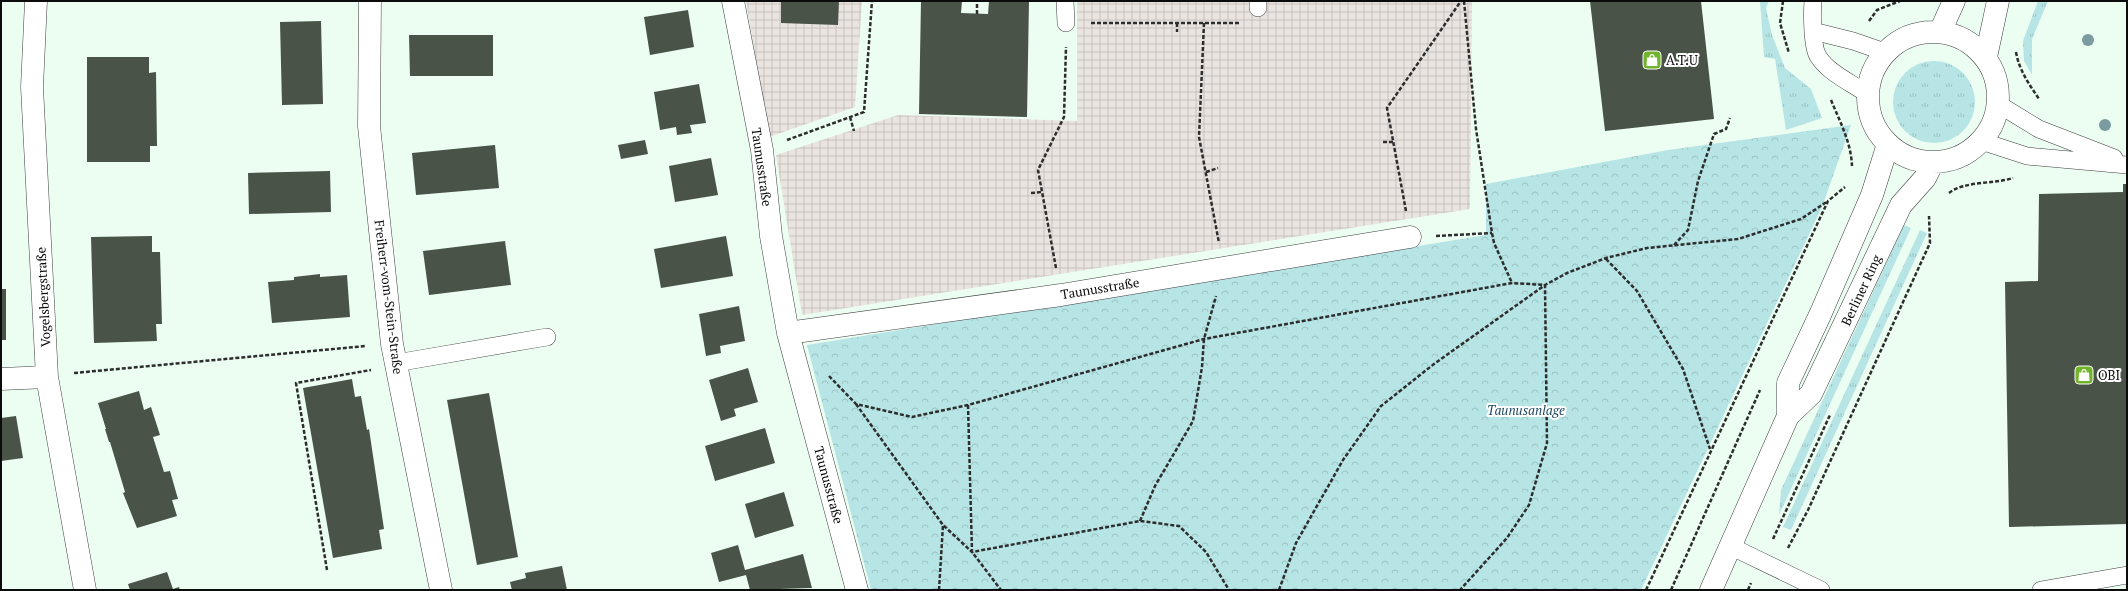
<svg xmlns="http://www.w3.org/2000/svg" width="2128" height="591" font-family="'PT Serif',serif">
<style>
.industrial{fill:url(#industrial-grid)}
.grass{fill:url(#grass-tufts)}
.park{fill:url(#park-crowns)}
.building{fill:#495348}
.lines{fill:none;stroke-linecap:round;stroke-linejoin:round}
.service-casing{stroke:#3e3e3e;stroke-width:18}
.minor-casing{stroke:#3e3e3e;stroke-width:23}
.tertiary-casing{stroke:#3e3e3e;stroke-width:23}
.path{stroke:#2d2d2d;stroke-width:2.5;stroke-dasharray:4 2;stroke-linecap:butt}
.service{stroke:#fff;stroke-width:17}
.minor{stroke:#fff;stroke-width:22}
.tertiary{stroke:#fff;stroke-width:22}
.tree{fill:#7b9ba1}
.labels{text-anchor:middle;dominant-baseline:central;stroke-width:4;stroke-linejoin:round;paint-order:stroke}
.poi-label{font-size:13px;fill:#0b0b0b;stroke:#fff;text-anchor:start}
.street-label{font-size:13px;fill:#0b0b0b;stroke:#fff}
.park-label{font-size:13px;font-style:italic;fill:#1f4a5f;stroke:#fff}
</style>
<defs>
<pattern id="industrial-grid" width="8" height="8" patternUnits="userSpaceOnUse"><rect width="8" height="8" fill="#eae4e0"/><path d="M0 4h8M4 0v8" fill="none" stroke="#c7c2bf"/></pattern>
<pattern id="grass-tufts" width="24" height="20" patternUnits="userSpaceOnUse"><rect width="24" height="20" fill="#b7e5e6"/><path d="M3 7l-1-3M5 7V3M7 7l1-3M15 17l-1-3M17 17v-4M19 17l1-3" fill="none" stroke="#9cc3c4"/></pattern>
<pattern id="park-crowns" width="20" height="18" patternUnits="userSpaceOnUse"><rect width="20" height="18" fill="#b7e5e6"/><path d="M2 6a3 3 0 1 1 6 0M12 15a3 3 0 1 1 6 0" fill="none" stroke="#9cc3c4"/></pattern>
</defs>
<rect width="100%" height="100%" fill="#ebfef1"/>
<path class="industrial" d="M746,1H862L855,107L769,137Z
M1077,1H1472L1470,209L802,315L776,155L898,115L1077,121Z"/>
<path class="grass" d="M1760,1H1769L1766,8L1772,35L1785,68L1811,89L1822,118L1786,130L1775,59L1764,57Z
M2038,1H2048L2032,39V75L2024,61L2023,41Z
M1893 102a41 41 0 1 1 82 0a41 41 0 1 1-82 0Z
M1904,225L1911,228L1779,515L1781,490Z
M1920,230L1927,233L1791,530L1783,527Z"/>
<path class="park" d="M1851,125L1822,207L1641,590H871L807,345L1486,235V184L1668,150Z"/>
<path class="building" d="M781,1H839L838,25L781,23Z
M921,1H962L961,13L988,14L989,1H1029L1027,117L919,114Z
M1590,1H1701L1714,119L1605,131Z
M688,10L694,47L650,55L644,17Z
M321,21L323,104L282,105L280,22Z
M409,35H493V76H410Z
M87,57H149V73L156,72L157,146H150V162H87Z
M699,84L706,123L690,125L692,133L677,135L676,127L660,130L654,92Z
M645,140L648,154L621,159L618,145Z
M495,145L499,188L416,195L412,153Z
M711,158L718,195L675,202L669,166Z
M330,171L331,212L249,214L248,173Z
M2123,184H2127V524L2009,527L2005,282L2038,281L2039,194L2123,192Z
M152,236V252H160L162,324H156L157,341L94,343L91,237Z
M726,236L733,276L661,288L654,249Z
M505,241L511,285L429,295L423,251Z
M320,274V277L347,275L350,317L272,323L268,282L294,280V277Z
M1,289H6V340H1Z
M739,306L745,341L720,346L721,353L706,356L699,314Z
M748,368L758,402L734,409L736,416L721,421L709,380Z
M352,379L355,397L361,396L367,430L369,429L384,529L379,530L382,549L333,558L303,388Z
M139,391L144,410L151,407L160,435L153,437L164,472L170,471L178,499L172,500L177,516L137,528L123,493L125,492L110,442H109L105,429H106L98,403Z
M489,393L518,557L477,565L447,400Z
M16,416L23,458L1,461V418Z
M765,428L775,463L715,481L705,446Z
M784,492L794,526L755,538L745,504Z
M738,545L745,570L803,554L812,588L750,590L746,575L719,582L711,553Z
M562,566L567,590H512L510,582L526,578L525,573Z
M167,572L173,589L179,587L180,590H130L128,584Z"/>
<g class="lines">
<defs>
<path id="service" d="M1065,1L1066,23
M1813,1C1812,13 1812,47 1818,56C1828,73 1852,83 1867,94
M1258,8V1
M1813,31L1853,41L1885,52
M1998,104L2039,129L2114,158
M1981,141L2027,156L2127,165
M396,363L547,337
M1730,546L1821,590
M2041,590L2127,575"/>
<path id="minor" d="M36,1L32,87L47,377L85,590
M370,1L369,126L392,344L441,590
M733,1L762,150L771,236L788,333L857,590
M788,333L1061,295L1410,237
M1,379L47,377"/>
<path id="tertiary" d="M1868 97a65 65 0 1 1 130 0a65 65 0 1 1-130 0Z
M1940,32L1954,1
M1986,57L1998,1
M1788,416L1811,394L1901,205L1925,178L1933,162
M1711,590L1788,416V383L1820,315L1872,195L1888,144"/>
</defs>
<use href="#service" class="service-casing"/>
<use href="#minor" class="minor-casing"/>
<use href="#tertiary" class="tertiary-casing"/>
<path class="path" d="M1464,1L1476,129L1492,233L1494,243L1512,283
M1783,1L1780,23L1789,53
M977,14V1
M1869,21L1877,10L1900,1
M1091,23H1240
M1177,23V32
M1204,23L1199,137L1219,243
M2016,52C2019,70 2029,84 2039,99
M1831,100C1840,122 1851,142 1852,166
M850,117L854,131
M787,140L864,112L872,1
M1383,142H1393
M1206,172L1218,168
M1031,193L1042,192
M1949,193C1963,181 1995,184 2013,178
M1406,211L1387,108L1461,1
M1436,236L1492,233
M1674,245L1688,230L1698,181L1714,134L1726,129L1730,118
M1606,259L1637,291L1683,369L1710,449
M1056,268L1038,170L1064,117L1066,47
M74,373L366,346
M829,376L856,404L912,417L968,405L1204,339L1512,283L1545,285L1547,443L1529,505L1507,538L1460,590
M856,404L943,525L972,552L1140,521L1179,526L1206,552L1229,590
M968,405L972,552L1001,590
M1140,521L1155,486L1193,421L1202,367L1204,339L1216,296
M1773,539L1830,415
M1788,548L1808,510L1930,243L1929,216
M327,570L296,383L371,370
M939,590L943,525
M1279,590L1296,543L1343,460L1381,406L1434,364L1545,285L1567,273L1606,258L1647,248L1738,239L1801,219L1828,201
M1646,590L1828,201L1845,187
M1671,590L1760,390
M1748,590L1751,583"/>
<use href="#service" class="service"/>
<use href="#minor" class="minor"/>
<use href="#tertiary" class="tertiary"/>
</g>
<g class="tree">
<circle cx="2088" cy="40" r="6"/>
<circle cx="2105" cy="125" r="6"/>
</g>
<defs>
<symbol id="shop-square" viewBox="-11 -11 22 22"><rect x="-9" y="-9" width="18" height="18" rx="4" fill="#71b42b" stroke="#fff"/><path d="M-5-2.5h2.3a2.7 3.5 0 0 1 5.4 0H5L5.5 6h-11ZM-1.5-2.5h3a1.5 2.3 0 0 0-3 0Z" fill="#fff"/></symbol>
</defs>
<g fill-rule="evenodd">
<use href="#shop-square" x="1641" y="49" width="22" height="22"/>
<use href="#shop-square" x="2073" y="364" width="22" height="22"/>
</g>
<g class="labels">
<g class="poi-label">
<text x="1666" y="60">A.T.U</text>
<text x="2098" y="375">OBI</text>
</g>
<g class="street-label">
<text transform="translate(762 167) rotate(82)">Taunusstraße</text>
<text transform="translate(1100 288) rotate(-9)">Taunusstraße</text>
<text transform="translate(1861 290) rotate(-65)">Berliner Ring</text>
<text transform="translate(43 297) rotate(-93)">Vogelsbergstraße</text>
<text transform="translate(389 297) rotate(83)">Freiherr-vom-Stein-Straße</text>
<text transform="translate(829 485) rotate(75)">Taunusstraße</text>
</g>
<g class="park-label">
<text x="1526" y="410">Taunusanlage</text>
</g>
</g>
<rect width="2128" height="591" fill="none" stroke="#0b0b0b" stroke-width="4"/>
</svg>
